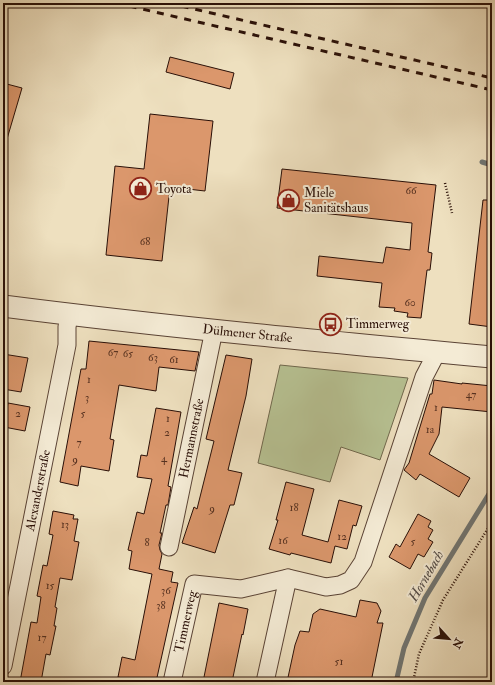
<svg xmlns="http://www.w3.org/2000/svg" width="495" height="685" font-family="'IM FELL Double Pica',serif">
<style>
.green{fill:#b7c293;stroke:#70684d}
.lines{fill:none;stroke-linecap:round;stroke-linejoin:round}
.stream{stroke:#707674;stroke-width:5}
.building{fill:#db976c;stroke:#290f07}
.minor-casing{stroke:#5a4335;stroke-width:19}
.tertiary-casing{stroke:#5a4335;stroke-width:23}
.path{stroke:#290f07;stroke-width:2.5;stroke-dasharray:1 2;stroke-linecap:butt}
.minor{stroke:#f4ebd5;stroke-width:17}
.tertiary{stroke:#f4ebd5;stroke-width:21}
.rail{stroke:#290f07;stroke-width:3;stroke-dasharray:7 7;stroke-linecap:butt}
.labels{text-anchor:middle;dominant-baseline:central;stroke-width:4;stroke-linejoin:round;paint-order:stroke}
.number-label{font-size:11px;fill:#563120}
.poi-label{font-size:13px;fill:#290f07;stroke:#f4ebd5;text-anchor:start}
.street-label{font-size:13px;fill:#290f07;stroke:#f4ebd5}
.water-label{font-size:14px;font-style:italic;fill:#524b47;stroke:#f4ebd5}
</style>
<rect width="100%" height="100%" fill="#eee0bf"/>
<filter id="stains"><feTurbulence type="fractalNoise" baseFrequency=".005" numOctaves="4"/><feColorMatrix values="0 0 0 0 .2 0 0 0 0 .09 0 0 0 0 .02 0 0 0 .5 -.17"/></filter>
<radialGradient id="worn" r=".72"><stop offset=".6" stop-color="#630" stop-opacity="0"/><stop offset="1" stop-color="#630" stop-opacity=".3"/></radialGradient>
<path class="green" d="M280,365L408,378L380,460L341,447L330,482L258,463Z"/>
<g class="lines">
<path class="stream" d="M482,162L492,165
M396,682L404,648L425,598L492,489"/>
</g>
<path class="building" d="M170,57L234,73L230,89L166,72Z
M3,83L22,88L7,139H3Z
M150,114L213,121L205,191L170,187L162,261L106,255L115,166L144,169Z
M282,169L436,185L428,252L432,253L430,270H427L421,318L407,317L408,313L394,311L395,308L379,307L382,283L317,276L319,256L383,263L386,247L410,250L412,223L277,208Z
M483,200H492V327L469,324Z
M89,341L199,352L195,371L159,367L156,391L119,385L110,439L114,440L109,471L81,466L78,486L60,482L81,369H86Z
M3,354L28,358L21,392L3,389Z
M226,355L252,359L246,396L228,470L242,473L234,505H230L215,553L182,543L194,507L197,509L214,441L206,439Z
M434,380L462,384V383L492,386V412L442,407L439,434L429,454L470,478L459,497L420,474L416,480L404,470L409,463L430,394H432Z
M8,403L30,407L25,431L4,427Z
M156,408L181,412L168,486L171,487L168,505H166L160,533H162L159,545L160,550L162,554L159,569L173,572L171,582L178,583L156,682H128V679L118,677L122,657L135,660L152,574L129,569L132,551L128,550L137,512L144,514L152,479L137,477L141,455L147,456Z
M286,482L314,489L302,535L328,542L339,500L362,506L356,526L353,525L347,549L335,546L331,563L291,553L290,555L269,549L278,520H276Z
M53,511L74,515L73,519H78L74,541L79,542L72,580L60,578L55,607L57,608L54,626H56L50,655L46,654L41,682H20L31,622L37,623L41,597L37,596L43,565L47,566L53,535L49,534Z
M418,514L431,521L428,527L433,530L428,539L433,542L424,557L418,554L410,569L389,557L396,544L400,547Z
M360,600L377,603L381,611L377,623H383L371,682H287L295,645L300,631L309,632L313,614L320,609L356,617Z
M219,603L248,609L243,635L242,634L232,682H203Z"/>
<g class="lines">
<defs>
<g id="minor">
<path id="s1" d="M169,547L214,330"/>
<path id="s2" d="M3,666L67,345V327L69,315"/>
<path id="s3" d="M172,682L194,584L241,589L288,578L326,587L340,585L351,580L363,562L424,377L437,352"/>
<path d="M265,682L288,578"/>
</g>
<g id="tertiary">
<path id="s4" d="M3,306C166,327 329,342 492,357"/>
</g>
</defs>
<use href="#minor" class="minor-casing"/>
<use href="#tertiary" class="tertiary-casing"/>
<path class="path" d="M445,183L452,213
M413,682L419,654L443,600L492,522"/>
<use href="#minor" class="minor"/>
<use href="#tertiary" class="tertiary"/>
<path class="rail" d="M116,3L492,90
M168,3L492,78"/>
</g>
<defs>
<symbol id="shop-ring" viewBox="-11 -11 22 22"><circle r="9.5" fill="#f4ebd5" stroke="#8f2418" stroke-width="1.5"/><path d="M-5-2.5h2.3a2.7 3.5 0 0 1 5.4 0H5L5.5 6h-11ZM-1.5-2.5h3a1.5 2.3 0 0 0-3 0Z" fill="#8f2418"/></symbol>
<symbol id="bus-ring" viewBox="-11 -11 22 22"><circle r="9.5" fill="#f4ebd5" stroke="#8f2418" stroke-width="1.5"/><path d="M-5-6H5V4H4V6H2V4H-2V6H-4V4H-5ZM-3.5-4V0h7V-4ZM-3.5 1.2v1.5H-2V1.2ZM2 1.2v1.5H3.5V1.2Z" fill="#8f2418"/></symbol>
</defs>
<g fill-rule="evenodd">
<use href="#shop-ring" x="128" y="176" width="25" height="25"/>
<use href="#shop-ring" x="276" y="188" width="25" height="25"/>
<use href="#bus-ring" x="318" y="312" width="25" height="25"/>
</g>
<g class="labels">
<g class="number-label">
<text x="411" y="190">66</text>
<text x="145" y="241">68</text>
<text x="410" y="302">60</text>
<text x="113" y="352">67</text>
<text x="128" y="353">65</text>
<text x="153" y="357">63</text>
<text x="174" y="359">61</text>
<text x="89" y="379">1</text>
<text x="471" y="394">47</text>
<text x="87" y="397">3</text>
<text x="436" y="407">1</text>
<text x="18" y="413">2</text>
<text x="83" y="413">5</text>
<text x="168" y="418">1</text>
<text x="430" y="429">1a</text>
<text x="167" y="432">2</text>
<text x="79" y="442">7</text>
<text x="164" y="458">4</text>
<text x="75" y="459">9</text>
<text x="294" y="507">18</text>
<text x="212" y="508">9</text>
<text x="65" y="524">13</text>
<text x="342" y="536">12</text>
<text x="283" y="540">16</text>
<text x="413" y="541">5</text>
<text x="147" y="542">8</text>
<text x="50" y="585">15</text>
<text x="166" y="590">36</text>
<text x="161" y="605">38</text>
<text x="42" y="637">17</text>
<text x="339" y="661">51</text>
</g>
<g class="poi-label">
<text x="156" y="189">Toyota</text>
<text x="304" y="193">Miele<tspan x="304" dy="15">Sanitätshaus</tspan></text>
<text x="346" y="324">Timmerweg</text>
</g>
<g class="street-label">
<text stroke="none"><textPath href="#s4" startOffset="246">Dülmener Straße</textPath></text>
<text stroke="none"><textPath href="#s1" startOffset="111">Hermannstraße</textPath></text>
<text stroke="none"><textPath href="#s2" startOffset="179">Alexanderstraße</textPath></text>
<text stroke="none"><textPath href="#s3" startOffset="62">Timmerweg</textPath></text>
</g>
<g class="water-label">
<text transform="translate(426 576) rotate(-60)">Hornebach</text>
</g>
</g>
<rect width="495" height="685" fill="none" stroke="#eee0bf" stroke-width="16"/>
<rect x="4" y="4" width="487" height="677" fill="none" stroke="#290f07" stroke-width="2"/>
<rect x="8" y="8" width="479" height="669" fill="none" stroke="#290f07"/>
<g transform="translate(449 639) rotate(117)" stroke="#f4ebd5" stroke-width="3" paint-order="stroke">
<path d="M0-3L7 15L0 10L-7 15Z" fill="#290f07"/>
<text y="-6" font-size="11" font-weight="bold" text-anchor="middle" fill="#290f07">N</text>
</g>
<rect width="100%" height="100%" filter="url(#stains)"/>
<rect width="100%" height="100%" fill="url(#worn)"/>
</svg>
